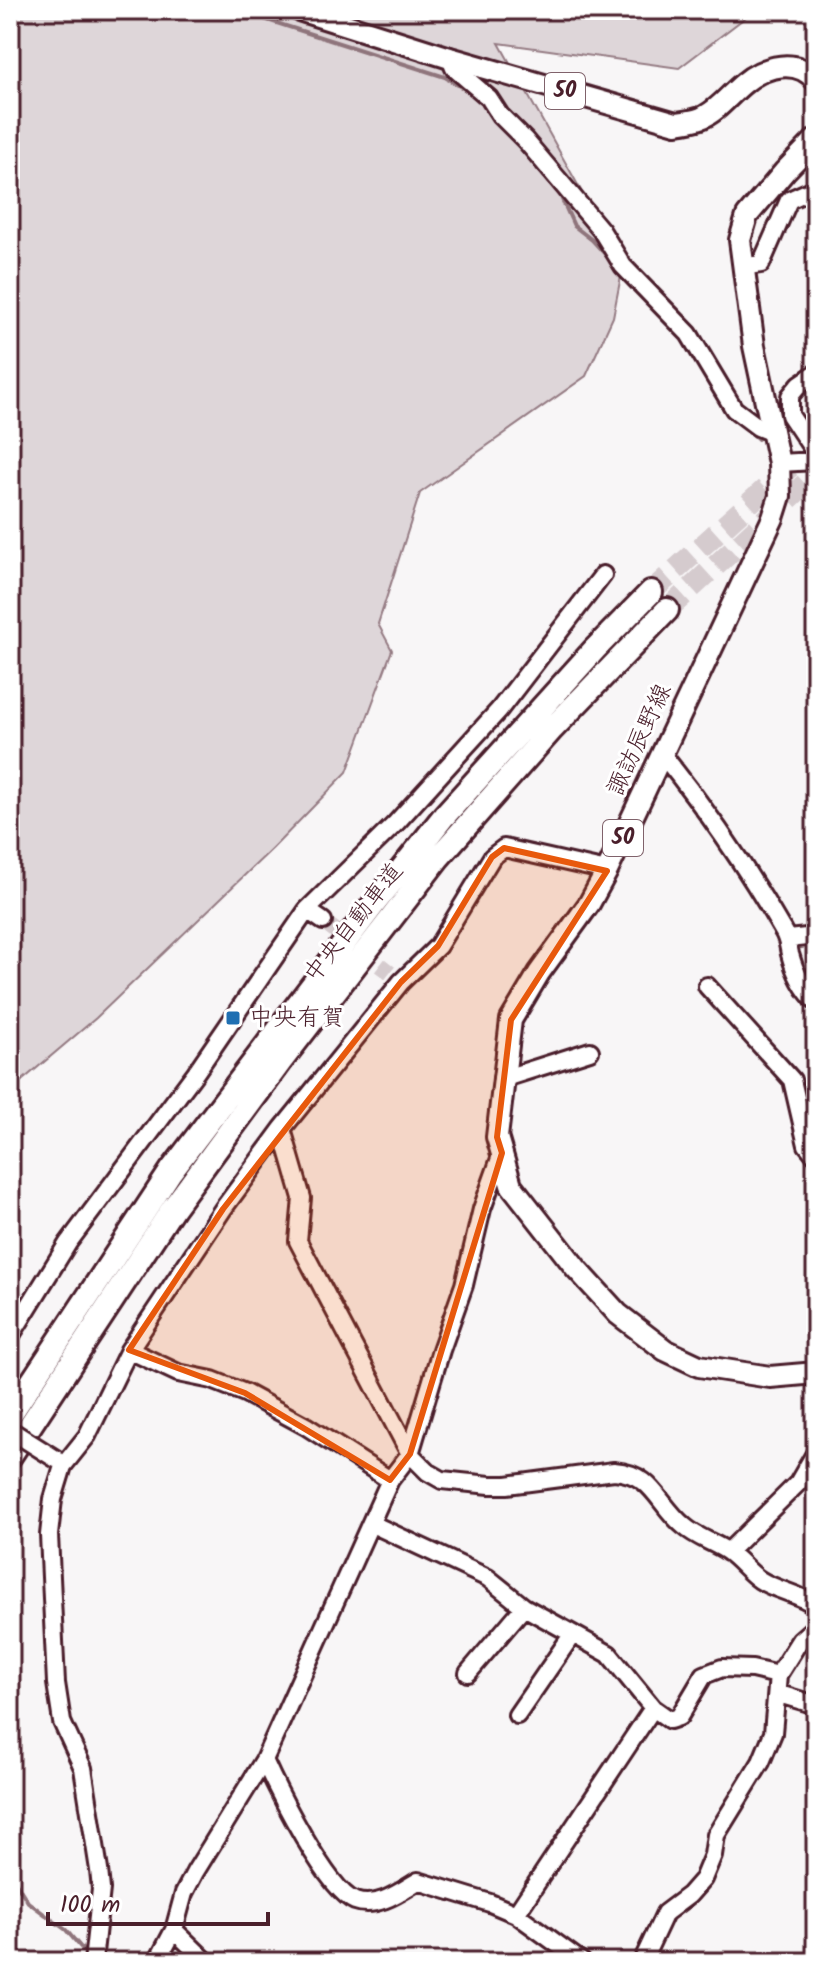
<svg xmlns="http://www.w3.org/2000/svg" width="826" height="1972" font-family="Kalam,'Klee One',sans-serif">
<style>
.green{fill:#ded6d9;stroke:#947a82;stroke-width:2}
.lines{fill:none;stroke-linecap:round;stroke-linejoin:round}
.stream{stroke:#8f747b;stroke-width:4}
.minor-tunnel{stroke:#d5cbce;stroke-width:16;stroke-dasharray:16 8;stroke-linecap:butt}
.highway-tunnel{stroke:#d5cbce;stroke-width:22;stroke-dasharray:22 11;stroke-linecap:butt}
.minor-casing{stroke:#4a1f2b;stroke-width:22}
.major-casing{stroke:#4a1f2b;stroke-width:26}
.highway-casing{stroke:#4a1f2b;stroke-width:28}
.minor{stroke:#fff;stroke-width:16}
.major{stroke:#fff;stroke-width:20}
.highway{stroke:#fff;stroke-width:22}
.minor-bridge-casing{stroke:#4a1f2b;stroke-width:22;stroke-linecap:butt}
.minor-bridge{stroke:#fff;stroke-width:16}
.marked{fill:#e8590c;fill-opacity:0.2;stroke:#e8590c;stroke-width:6;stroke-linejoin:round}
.poi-dot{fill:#1f6fb2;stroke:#fff;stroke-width:3}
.labels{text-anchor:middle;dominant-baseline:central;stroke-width:6;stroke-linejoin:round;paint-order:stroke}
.shield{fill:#fff;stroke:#80626b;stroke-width:2}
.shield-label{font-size:22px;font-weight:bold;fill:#4a1f2b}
.street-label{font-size:24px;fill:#4a1f2b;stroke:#fff}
.poi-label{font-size:24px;fill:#4a1f2b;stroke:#fff;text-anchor:start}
</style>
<rect width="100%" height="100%" fill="#f8f6f7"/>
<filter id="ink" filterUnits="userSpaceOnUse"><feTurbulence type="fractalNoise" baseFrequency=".0125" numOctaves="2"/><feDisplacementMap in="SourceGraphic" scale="16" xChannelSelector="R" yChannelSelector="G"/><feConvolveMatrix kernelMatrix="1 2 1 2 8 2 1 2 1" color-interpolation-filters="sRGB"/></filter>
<g filter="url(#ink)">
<path class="green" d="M10,10H755L679,68L499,43L623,266L613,317L586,376L420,493L378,624L392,650L347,772L273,848L96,1018L18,1084L10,1086Z"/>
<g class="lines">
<path class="stream" d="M236,10L445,77L471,93
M509,134L560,195L574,226L592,240L613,263
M743,425L758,439
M10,1873L28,1902L66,1930L89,1957"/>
<path class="minor-tunnel" d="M323,921L390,973"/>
<path class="highway-tunnel" d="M651,592L793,464
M667,610L816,474"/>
<defs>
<path id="minor" d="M450,58L454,68L489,98L500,115L525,140L601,230L623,266L689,334L734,409L758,427L773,433
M742,267L761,264L789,200L816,188
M816,373L800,384L790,396V415L816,454
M779,463L816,461
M662,754C707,810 747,868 783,931C788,939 788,945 790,954C795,973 802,988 816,1002
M307,910L396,823L499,710L603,575
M788,939L816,936
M707,986L792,1080L807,1145L816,1156
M502,1079L590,1051
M282,1129L302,1198L298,1241L410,1454L428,1472L442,1480L490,1485H507L614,1471C654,1474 657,1504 684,1526C696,1537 713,1542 727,1551C739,1559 748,1572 760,1580C777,1591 799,1593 816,1606
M10,1337L68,1243L196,1072L307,910L323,921
M129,1350L178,1373L212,1380L245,1393L306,1426L390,1480
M372,1524L488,1578L524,1607L609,1654L653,1708L670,1720L679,1717L704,1675L722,1668L752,1669L778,1675
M728,1552L798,1483L816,1452
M468,1673L524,1607
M779,1694L816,1705
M517,1715L572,1635
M264,1760C277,1789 327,1890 355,1901C377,1909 400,1892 418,1881L490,1903L516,1914L582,1962
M516,1914L653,1708
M174,1930L207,1962
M93,1962L101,1889L99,1870L83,1768L62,1722L56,1683L49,1535L53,1499L63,1466L87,1436L129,1350L223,1209L282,1129L401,982L438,946L492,857L504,848L607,871
M157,1962L174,1930L184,1893L195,1872L264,1760L390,1480L410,1454L441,1350L464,1285L482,1209L502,1153
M642,1962L665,1913L689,1895L703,1879L713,1855L716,1835L761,1762L773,1733L778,1675L800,1640L816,1626"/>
<path id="major" d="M299,10L450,58L676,123C684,122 693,121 701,118C717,112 730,94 744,83C764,66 798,57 816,81
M816,139L785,171L747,216L740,240L754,346L779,463L780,496L773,518L607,871L589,904L539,973L511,1020L497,1137L511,1185L576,1268L618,1314L665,1350L699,1366L770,1377L816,1373"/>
<path id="highway" d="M10,1415L171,1171L374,904L444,816L595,649L651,592
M10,1456L173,1208L281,1061L438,858L552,729L667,610"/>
</defs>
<use href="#minor" class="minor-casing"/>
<use href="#major" class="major-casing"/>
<use href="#highway" class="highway-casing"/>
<use href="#minor" class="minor"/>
<use href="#major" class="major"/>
<use href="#highway" class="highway"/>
<defs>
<path id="minor-bridge" d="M10,1430L56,1459"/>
</defs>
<use href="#minor-bridge" class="minor-bridge-casing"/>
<use href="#minor-bridge" class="minor-bridge"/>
</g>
</g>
<path class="marked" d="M504,848L607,871L511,1020L497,1137L502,1153L410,1454L390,1480L245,1393L129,1350L223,1209L401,982L438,946L492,857Z"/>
<rect class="poi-dot" x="225" y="1010" width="16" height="16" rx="4"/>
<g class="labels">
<g class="shield">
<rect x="545" y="73" width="40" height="36" rx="6"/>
<rect x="603" y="820" width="40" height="36" rx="6"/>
</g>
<g class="shield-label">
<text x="565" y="91">50</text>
<text x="623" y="838">50</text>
</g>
<g class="street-label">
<text transform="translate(640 740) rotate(-65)">諏訪辰野線</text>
<text transform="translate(354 923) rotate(-52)">中央自動車道</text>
</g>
<g class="poi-label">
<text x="249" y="1018">中央有賀</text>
</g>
</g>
<rect width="826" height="1972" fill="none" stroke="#fff" stroke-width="40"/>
<rect x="20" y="20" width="786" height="1932" fill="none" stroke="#4a1f2b" stroke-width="3" filter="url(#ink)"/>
<path d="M48 1912v12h220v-12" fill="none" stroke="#4a1f2b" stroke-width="4"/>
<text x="60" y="1912" font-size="24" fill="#4a1f2b" stroke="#ffffff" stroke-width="6" paint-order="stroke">100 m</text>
</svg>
